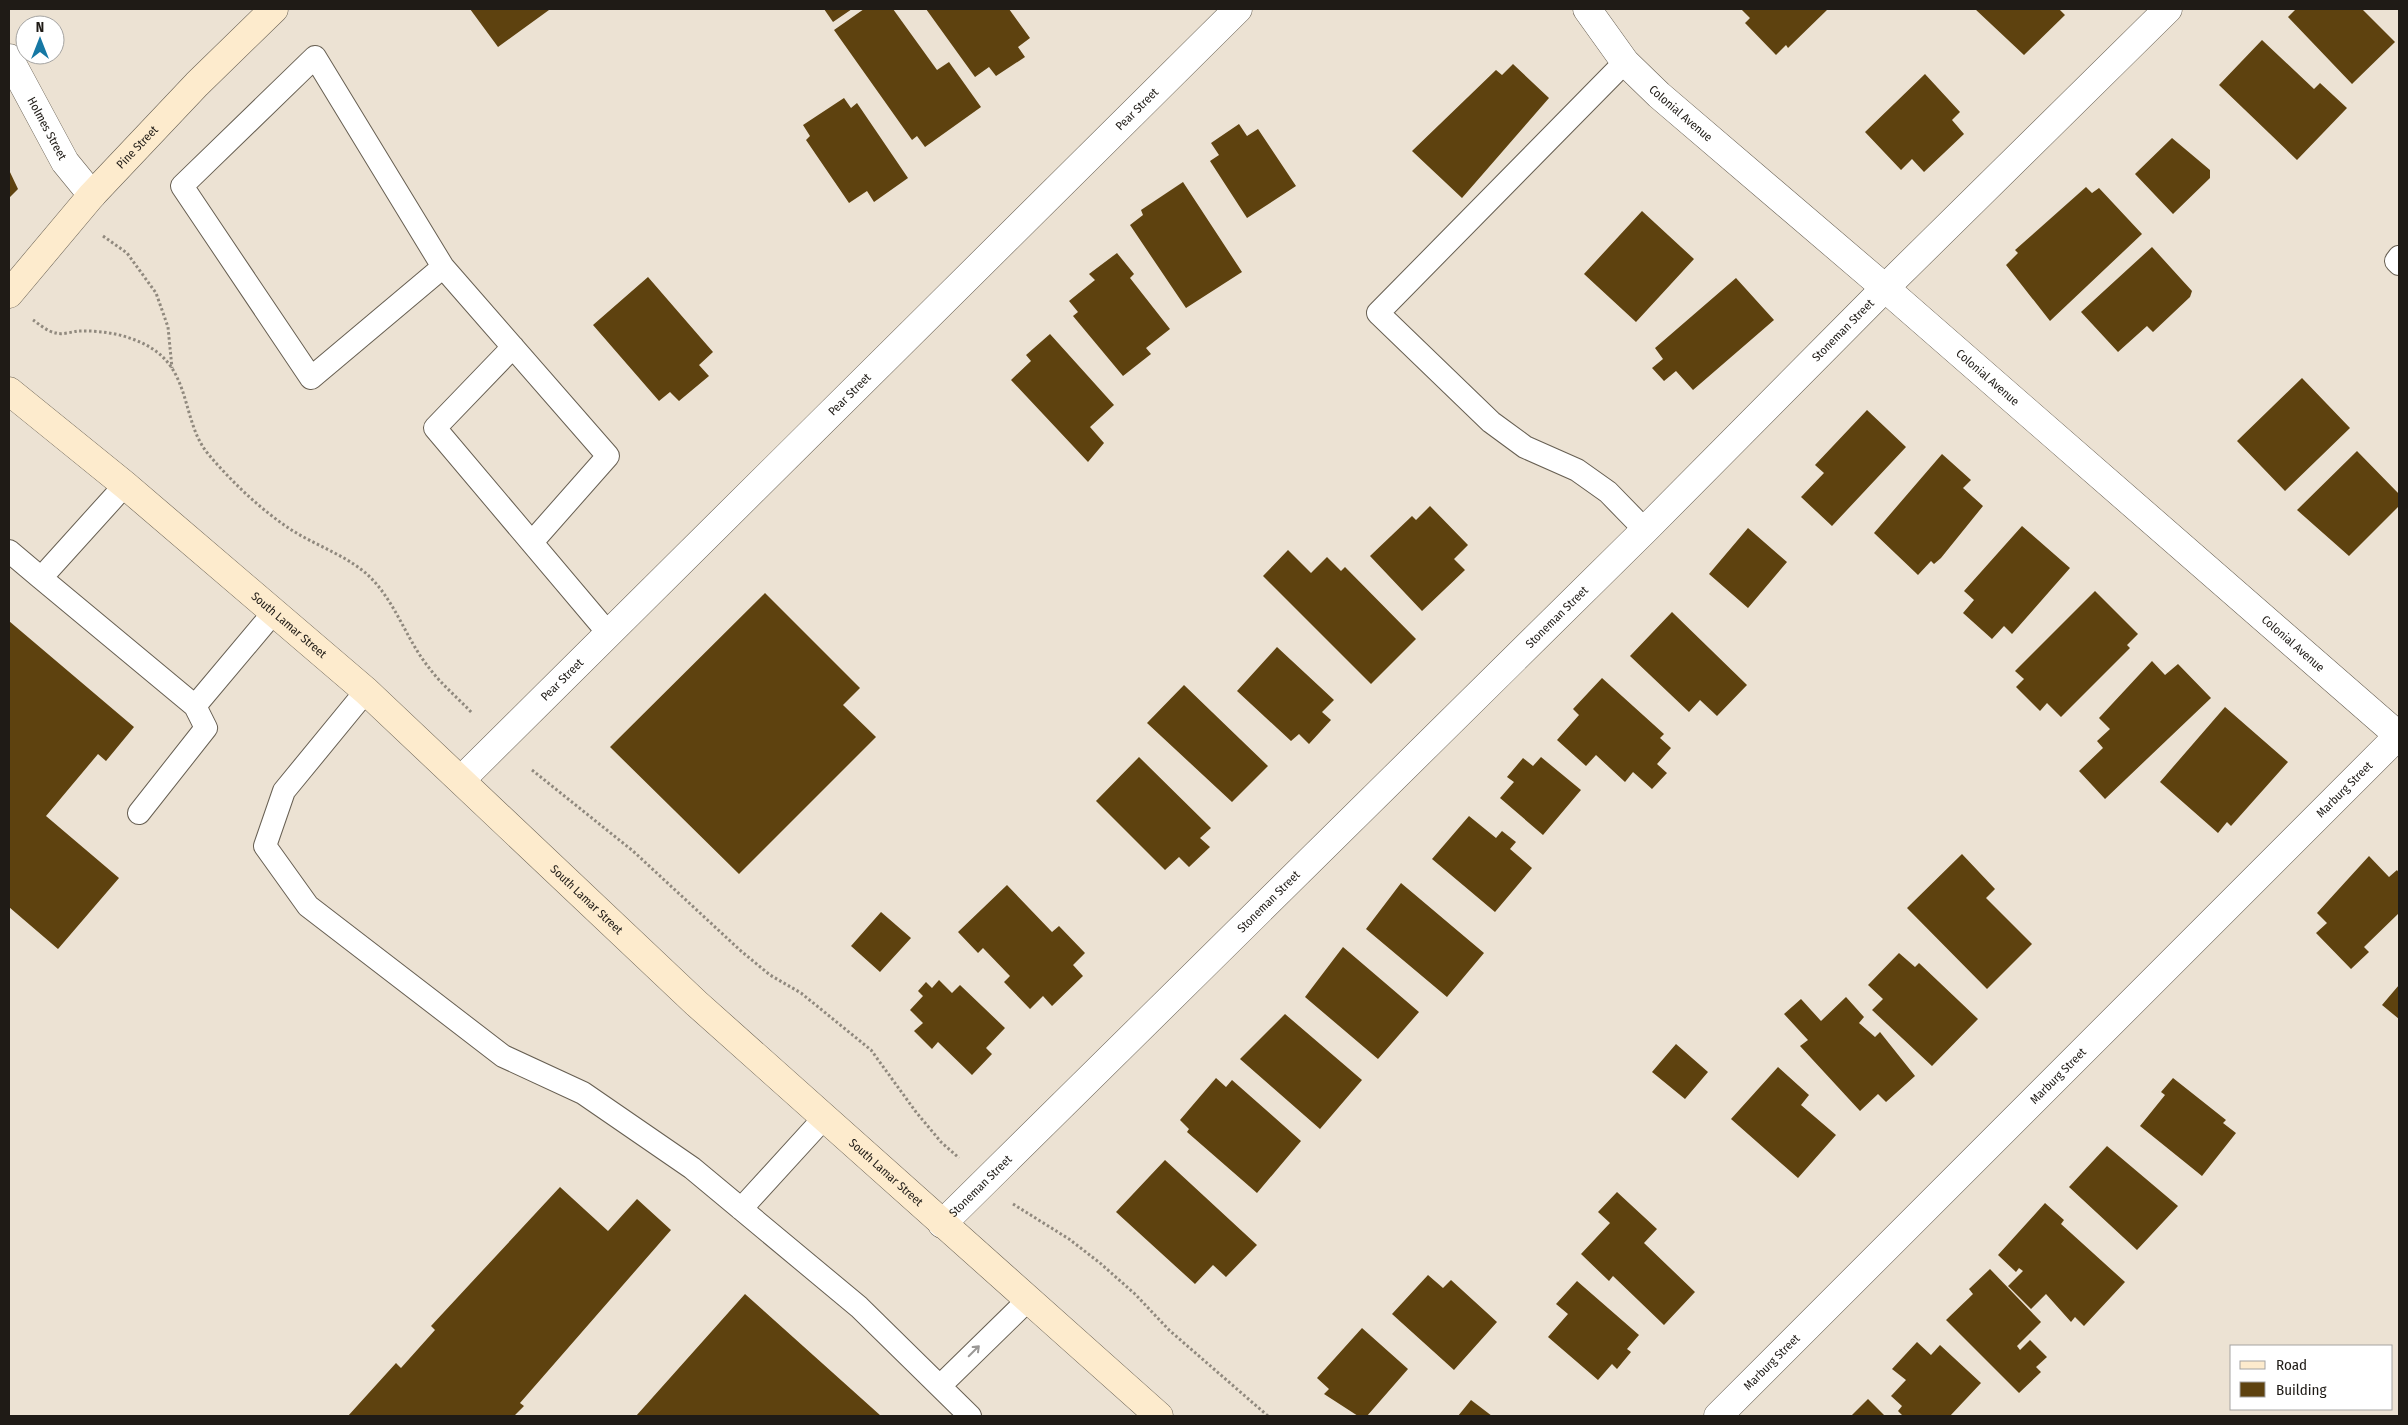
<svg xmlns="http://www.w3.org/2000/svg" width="2408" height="1425" font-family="'Fira Sans Condensed',sans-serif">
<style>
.building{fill:#5e420f}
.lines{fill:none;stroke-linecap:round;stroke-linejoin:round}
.lane-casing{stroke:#675f52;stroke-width:24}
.street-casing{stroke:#675f52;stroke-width:29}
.secondary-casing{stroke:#675f52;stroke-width:29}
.path{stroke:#90897e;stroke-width:3;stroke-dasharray:2.5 2.5;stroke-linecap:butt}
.lane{stroke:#fff;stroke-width:22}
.street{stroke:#fff;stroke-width:28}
.secondary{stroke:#fdebcd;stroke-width:28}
.oneway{stroke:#9a9896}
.labels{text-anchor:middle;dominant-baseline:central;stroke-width:5;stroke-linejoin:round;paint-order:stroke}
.street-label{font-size:12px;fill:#1f1b16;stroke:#fff}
</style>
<rect width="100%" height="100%" fill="#ece2d3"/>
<path class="building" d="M470,9H548L549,10L498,47Z
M824,9H852L833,22Z
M864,9H893L937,70L949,62L981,107L925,147L917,136L912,140L834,30Z
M926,9H1009L1030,38L1018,47L1025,57L996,76L989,67L975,77Z
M1741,9H1828L1788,48L1786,45L1776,55L1745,23L1750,18Z
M1975,9H2059L2065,15L2024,55Z
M2296,9H2362L2395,42L2352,84L2288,17Z
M2262,40L2314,89L2320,83L2347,108L2297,160L2219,85Z
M1513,64L1549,98L1462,198L1412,151L1496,70L1502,75Z
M1925,74L1960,112L1952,120L1964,134L1924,172L1912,159L1901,170L1865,132Z
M844,98L851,108L857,103L908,178L874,202L867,191L849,203L806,140L810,136L803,125Z
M1239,124L1247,136L1258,129L1296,186L1247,218L1210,161L1219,155L1211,143Z
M2172,138L2210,170V178L2173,214L2135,174Z
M9,170L18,189L9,198Z
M1183,182L1242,272L1186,308L1130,225L1143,215L1141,210Z
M2086,187L2092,193L2099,188L2142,234L2050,321L2006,265L2018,253L2015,250Z
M1642,211L1694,259L1636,322L1584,274Z
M2152,247L2192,291L2190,297L2153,332L2147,326L2118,352L2081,312Z
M1117,253L1134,274L1130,278L1170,329L1146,348L1151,354L1123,376L1073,316L1078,312L1069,301L1095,280L1089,274Z
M648,277L713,352L699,365L709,376L679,401L670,392L659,401L593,325Z
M1736,278L1774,320L1693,390L1676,371L1664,381L1652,368L1663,359L1655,348Z
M1050,334L1114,405L1090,427L1104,443L1088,462L1011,380L1031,361L1026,355Z
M2302,378L2350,428L2285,491L2237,441Z
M1867,410L1906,447L1832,526L1801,497L1824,473L1815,465Z
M2357,451L2399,494V506L2349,556L2297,510Z
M1942,454L1971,480L1963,488L1983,506L1941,558L1934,564L1931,561L1918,575L1874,533Z
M1430,506L1468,545L1454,559L1465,570L1422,611L1370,556L1412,516L1416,520Z
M2022,526L2070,568L2012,634L2004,626L1992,639L1963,613L1974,600L1964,591Z
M1748,528L1787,562L1748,608L1709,574Z
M1288,550L1311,573L1327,557L1341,571L1345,567L1416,639L1371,684L1263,576Z
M2095,591L2138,634L2127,645L2130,648L2061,717L2047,703L2040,711L2016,687L2024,679L2015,671Z
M765,593L860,688L843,705L876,737L739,874L610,747Z
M1672,612L1747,685L1717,716L1700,700L1689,712L1630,656Z
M9,621L134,727L106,761L98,754L46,816L119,878L58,949L9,907Z
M1277,647L1334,700L1322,712L1331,720L1309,744L1299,734L1291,741L1237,691Z
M2152,661L2165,675L2178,664L2211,698L2105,799L2079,771L2103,748L2097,741L2110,729L2099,718Z
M1602,678L1664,734L1660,738L1671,748L1657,764L1667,773L1652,789L1633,772L1625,782L1596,755L1586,766L1557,740L1579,715L1573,709Z
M1184,685L1268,766L1232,802L1147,723Z
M2225,707L2288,762L2231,826L2227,822L2218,833L2160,782Z
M1139,757L1211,828L1200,838L1210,847L1189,867L1179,857L1165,870L1096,801Z
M1541,757L1581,790L1543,835L1500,798L1514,782L1507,777L1523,758L1533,766Z
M1469,816L1496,838L1502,831L1516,842L1510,849L1532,868L1495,912L1432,859Z
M1962,854L1995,889L1986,898L2032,944L1987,989L1907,908Z
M2369,856L2389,877L2397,870L2399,873V913L2364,947L2369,952L2351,969L2316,933L2327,923L2317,913Z
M1401,883L1484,953L1447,997L1366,929Z
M1007,885L1052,932L1059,926L1085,953L1073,965L1083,976L1052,1006L1043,996L1030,1009L1004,982L1010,976L983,948L978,953L958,932Z
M881,912L911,938L880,972L851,946Z
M1343,947L1419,1012L1378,1059L1305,997Z
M1899,953L1915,967L1919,963L1978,1019L1932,1066L1872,1010L1883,999L1868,985Z
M939,980L952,993L960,985L1005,1028L986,1048L992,1054L972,1075L938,1042L932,1049L914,1031L923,1023L910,1010L923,996L918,991L926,982L932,988Z
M2399,985V1019L2382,1005Z
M1846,997L1864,1017L1859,1023L1875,1037L1880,1032L1915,1076L1886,1102L1878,1094L1860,1111L1800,1046L1808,1040L1784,1014L1801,999L1821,1021Z
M1285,1014L1362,1080L1320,1129L1240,1059Z
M1676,1044L1708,1072L1685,1099L1652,1072Z
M1778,1067L1809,1095L1801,1105L1836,1135L1798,1178L1731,1119Z
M1216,1078L1226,1087L1232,1080L1301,1141L1257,1193L1187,1132L1189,1129L1180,1120Z
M2173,1078L2226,1120L2223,1123L2236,1133L2202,1176L2140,1126L2165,1095L2161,1092Z
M2107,1146L2178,1206L2137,1250L2069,1187Z
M1165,1160L1257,1245L1226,1277L1213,1265L1195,1284L1116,1212Z
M560,1187L608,1231L637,1199L671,1230L520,1403L524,1406L514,1416H348L396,1363L401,1368L435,1330L431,1326Z
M1617,1192L1657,1229L1644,1243L1695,1292L1664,1325L1613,1276L1609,1281L1581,1254L1610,1223L1598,1212Z
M2045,1203L2064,1220L2061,1224L2125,1282L2084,1326L2075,1317L2071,1322L2046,1294L2031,1309L2008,1286L2023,1271L2019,1268L2016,1272L1998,1255Z
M1990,1269L2041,1322L2017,1346L2020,1350L2030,1340L2047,1357L2036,1367L2041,1372L2019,1393L1946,1320L1973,1294L1969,1289Z
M1428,1275L1443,1288L1451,1280L1497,1322L1454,1370L1392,1314Z
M1577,1281L1639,1335L1627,1349L1631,1352L1617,1369L1612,1364L1598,1380L1548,1337L1568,1314L1556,1304Z
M745,1294L881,1416H636Z
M1362,1328L1408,1369L1367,1416H1358L1324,1394L1329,1389L1317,1378Z
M1917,1342L1931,1355L1940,1345L1981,1383L1950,1416H1903L1898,1411L1902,1406L1891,1396L1906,1380L1892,1369Z
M1868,1399L1885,1416H1851Z
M1471,1400L1492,1416H1458Z"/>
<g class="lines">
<defs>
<path id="lane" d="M1625,62L1378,313L1491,422L1525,447L1577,470L1608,492L1645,530
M2399,257L2396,261L2399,264
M443,267L311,378L182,186L315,57L443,267L608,456L533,541
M513,347L435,428L609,634
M125,485L41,578L195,706L274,612
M9,551L41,578
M366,691L284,791L265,846L308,906L503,1056L583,1093L692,1168L859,1307L970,1416
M139,813L206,728L195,706
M741,1209L824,1118
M940,1386L1027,1301"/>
<g id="street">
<path id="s1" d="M1587,9L1625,62L1659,95L1885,288L2399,736"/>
<path id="s2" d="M9,58L65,162L92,195"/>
<path id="s3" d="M462,779L1238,9"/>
<path id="s4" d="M942,1224L1645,530L1885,288L2168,9"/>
<path id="s5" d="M1718,1416L2399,735"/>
</g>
<g id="secondary">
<path id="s6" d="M9,294L92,195L197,84L274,9"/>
<path id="s7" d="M9,391L125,485L366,691L696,1003L1159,1416"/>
</g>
</defs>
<use href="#lane" class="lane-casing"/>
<use href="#street" class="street-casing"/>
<use href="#secondary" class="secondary-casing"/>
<path class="path" d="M103,236L127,253L156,293L168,327L172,368
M33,320C39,324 48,332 56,333C62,335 71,332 78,331C105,330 136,336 157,352C191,378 183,425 209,455C232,482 260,509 290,529C313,544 340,553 362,570C394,595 405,639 430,669C442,685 458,698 472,713
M532,770L633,851L741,951L770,975L801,993L871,1050L916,1112L941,1142L959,1158
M1013,1204L1069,1239L1100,1263L1135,1294L1169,1330L1268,1416"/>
<use href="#lane" class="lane"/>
<use href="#street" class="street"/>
<use href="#secondary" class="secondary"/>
</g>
<defs><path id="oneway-shaft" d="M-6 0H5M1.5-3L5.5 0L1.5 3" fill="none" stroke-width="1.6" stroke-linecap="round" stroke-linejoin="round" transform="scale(1.25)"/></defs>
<use class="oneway" href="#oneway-shaft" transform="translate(974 1351) rotate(-45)"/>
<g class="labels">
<g class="street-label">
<text stroke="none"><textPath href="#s3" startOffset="951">Pear Street</textPath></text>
<text stroke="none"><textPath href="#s1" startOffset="141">Colonial Avenue</textPath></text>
<text stroke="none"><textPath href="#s2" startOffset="80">Holmes Street</textPath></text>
<text stroke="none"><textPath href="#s6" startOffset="195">Pine Street</textPath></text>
<text stroke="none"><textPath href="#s4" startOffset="1269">Stoneman Street</textPath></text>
<text stroke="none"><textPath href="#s1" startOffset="546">Colonial Avenue</textPath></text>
<text stroke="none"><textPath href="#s3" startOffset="546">Pear Street</textPath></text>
<text stroke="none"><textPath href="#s4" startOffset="864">Stoneman Street</textPath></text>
<text stroke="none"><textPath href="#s7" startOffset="365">South Lamar Street</textPath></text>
<text stroke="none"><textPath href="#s1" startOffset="951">Colonial Avenue</textPath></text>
<text stroke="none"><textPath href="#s3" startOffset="141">Pear Street</textPath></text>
<text stroke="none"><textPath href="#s5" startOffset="886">Marburg Street</textPath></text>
<text stroke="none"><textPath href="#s7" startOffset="770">South Lamar Street</textPath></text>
<text stroke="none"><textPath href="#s4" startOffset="459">Stoneman Street</textPath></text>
<text stroke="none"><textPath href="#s5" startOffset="481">Marburg Street</textPath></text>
<text stroke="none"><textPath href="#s7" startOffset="1175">South Lamar Street</textPath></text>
<text stroke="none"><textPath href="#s4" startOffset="54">Stoneman Street</textPath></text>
<text stroke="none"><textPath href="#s5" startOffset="76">Marburg Street</textPath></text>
</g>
</g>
<rect width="2408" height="1425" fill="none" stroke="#1f1b16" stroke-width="20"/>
<rect x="2230" y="1345" width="162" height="65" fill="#ffffff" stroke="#a5a4a2"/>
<rect x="2240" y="1361" width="25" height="8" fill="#fdebcd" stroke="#a5a4a2"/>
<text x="2276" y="1370" font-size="15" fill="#1f1b16">Road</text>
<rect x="2240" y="1382" width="25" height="15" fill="#5e420f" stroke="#a5a4a2"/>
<text x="2276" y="1395" font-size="15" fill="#1f1b16">Building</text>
<g transform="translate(40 40)"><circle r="24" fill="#ffffff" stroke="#a5a4a2"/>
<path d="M0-4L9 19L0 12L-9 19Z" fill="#1678a4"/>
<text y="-8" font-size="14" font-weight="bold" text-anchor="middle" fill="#1f1b16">N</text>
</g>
</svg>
